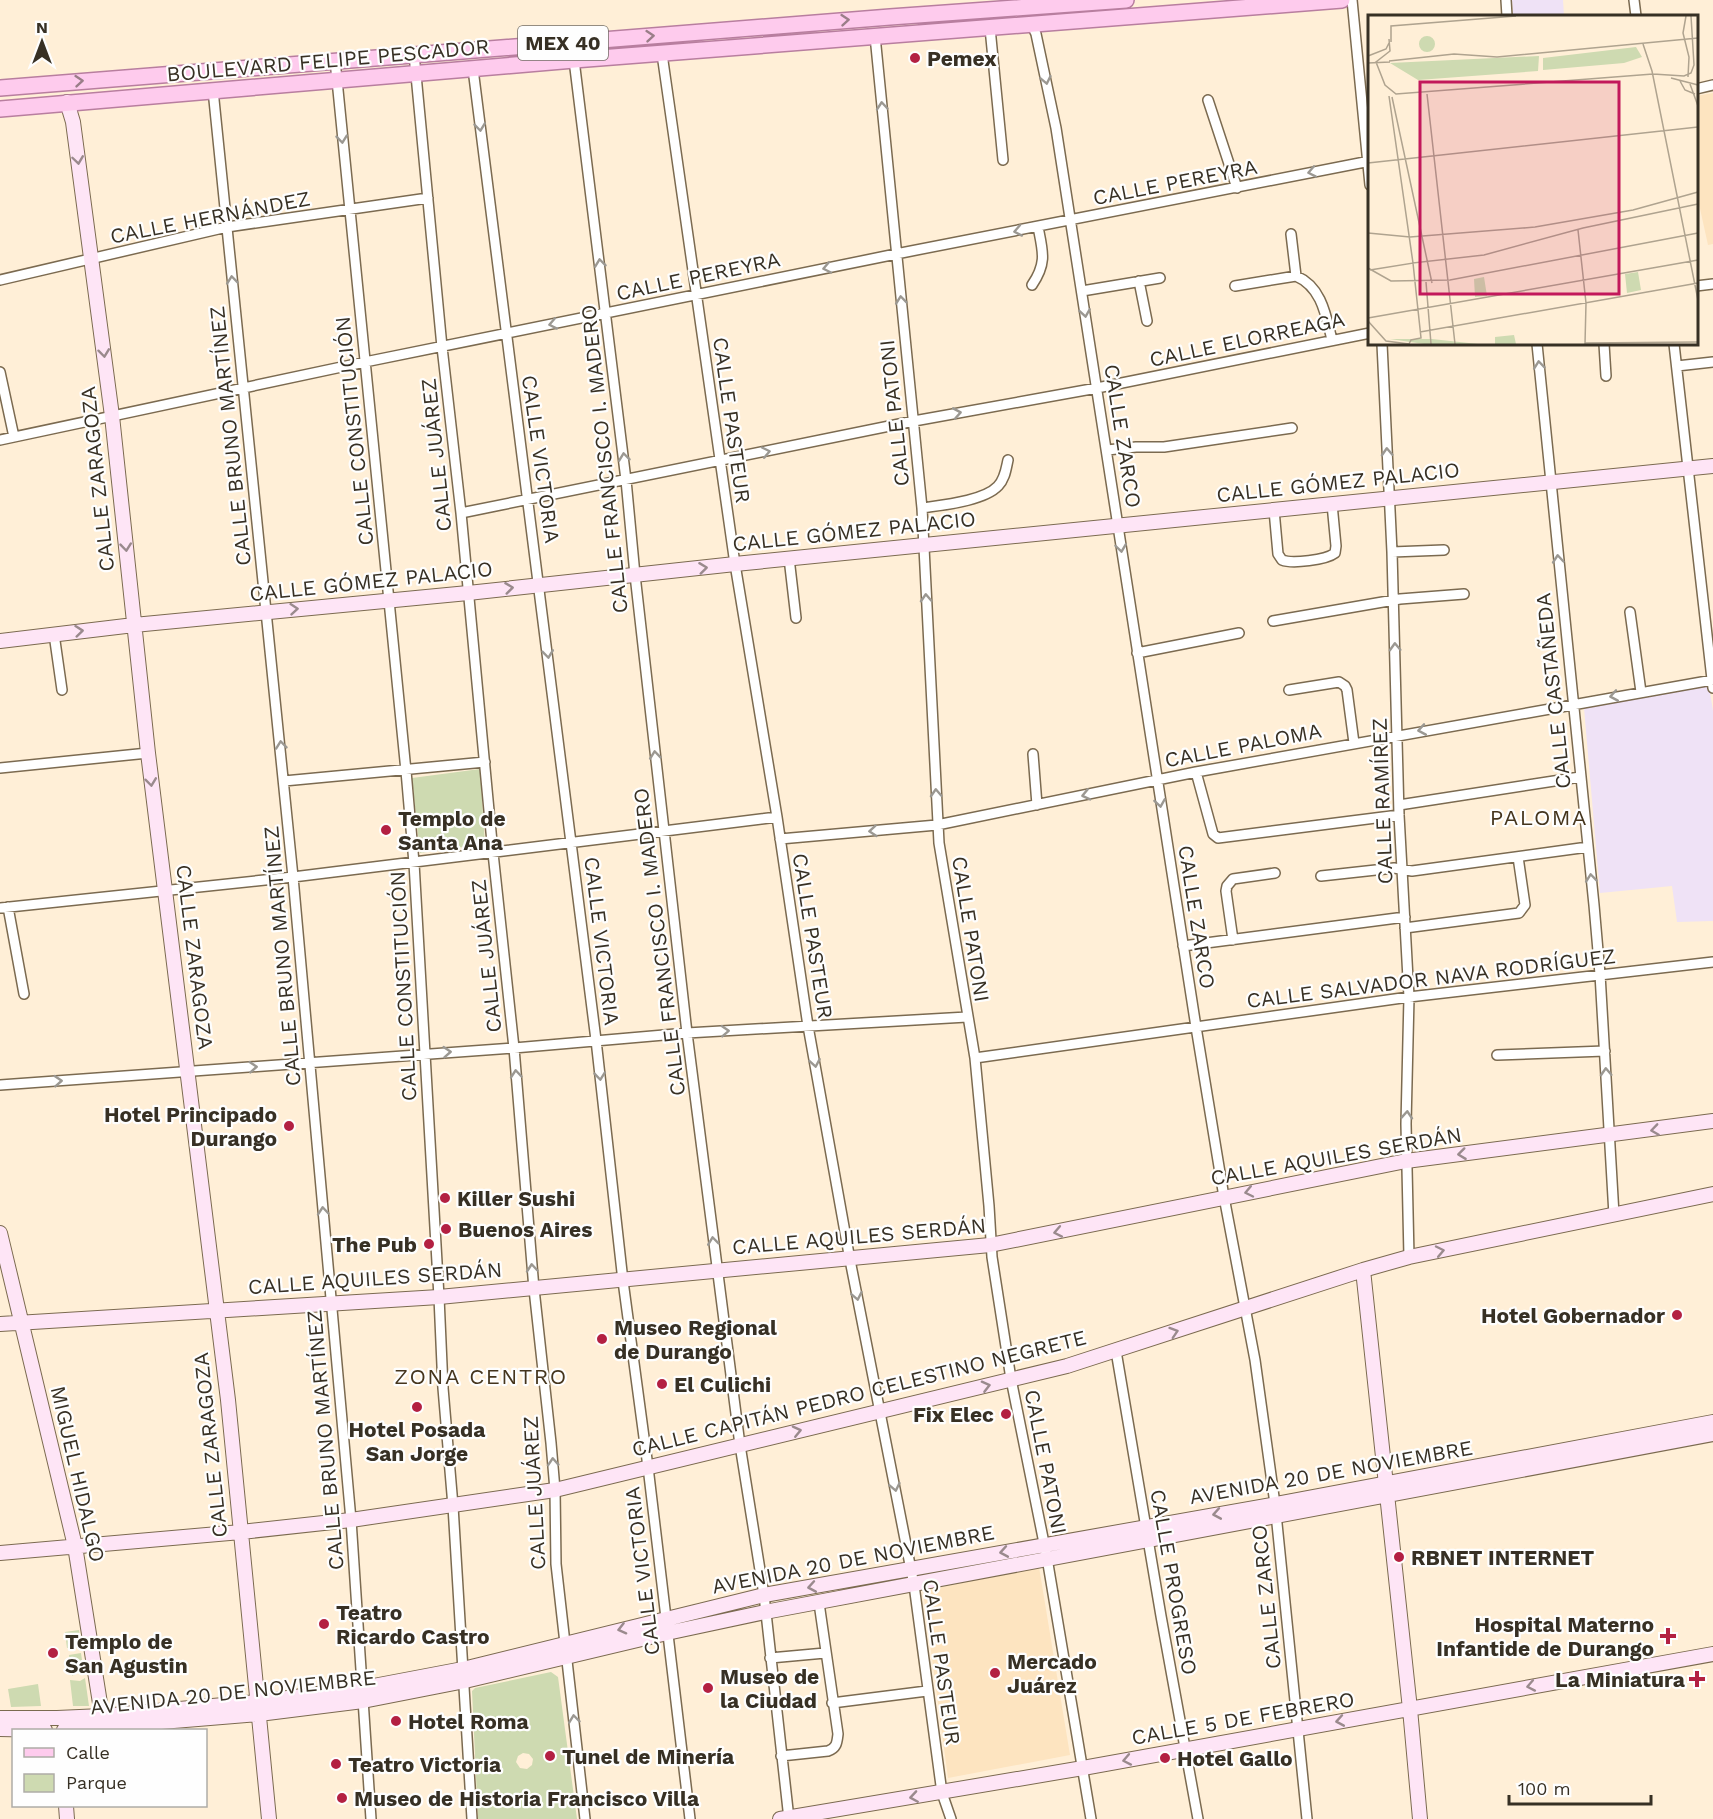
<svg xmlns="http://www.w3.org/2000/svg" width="1713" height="1819" font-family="'Work Sans',sans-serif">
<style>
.built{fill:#fde4c0}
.education{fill:#efe2f6}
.green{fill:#cedab1;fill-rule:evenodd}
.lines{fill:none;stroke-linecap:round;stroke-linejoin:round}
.street-casing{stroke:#7b6a50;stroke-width:12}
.secondary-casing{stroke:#7b6a50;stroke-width:16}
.primary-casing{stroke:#b87e9f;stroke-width:18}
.street{stroke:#fff;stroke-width:9}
.secondary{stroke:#fee5f6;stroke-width:14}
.primary{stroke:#fecbed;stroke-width:15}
.oneway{stroke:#9a7e88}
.oneway2{stroke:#9b9892}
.oneway3{stroke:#9a8a8d}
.poi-dot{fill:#b32042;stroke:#fefefe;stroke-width:2}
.labels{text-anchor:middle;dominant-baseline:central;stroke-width:4.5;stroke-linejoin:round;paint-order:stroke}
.shield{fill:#fefefe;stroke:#736e65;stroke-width:1.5}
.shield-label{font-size:20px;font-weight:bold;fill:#373024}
.poi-label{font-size:21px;font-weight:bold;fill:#373024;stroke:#fefefe;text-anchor:start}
.street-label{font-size:21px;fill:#373024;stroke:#fefefe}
.neighbourhood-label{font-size:22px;letter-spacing:1.5px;fill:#45351d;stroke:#fefefe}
.inset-road{fill:none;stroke:#afa38f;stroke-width:1.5}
.view{fill:#c2185b;fill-opacity:0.15;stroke:#c2185b;stroke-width:3}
.inset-edge{fill:none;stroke:#373024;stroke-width:3}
</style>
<rect width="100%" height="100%" fill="#ffefd7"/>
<path class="built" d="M1713,93V244L1708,245L1697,195L1696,96Z
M1039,1567L1070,1755L948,1778L923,1591Z"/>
<path class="education" d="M1512,0H1563L1564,16H1513Z
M1709,686L1713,711V921L1677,922L1672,886L1600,893L1584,708Z"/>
<path class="green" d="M480,769L485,844L420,853L412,778Z
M79,1630L81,1647L67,1648L65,1632Z
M81,1653L84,1674L78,1672L72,1676L69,1655Z
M551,1672L558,1677L577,1819H478L472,1691L475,1688ZM523,1753L529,1754L533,1759L532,1765L527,1769L520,1768L516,1762L518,1756Z
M85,1678L89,1706H73L70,1680L80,1681Z
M38,1684L41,1706L11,1707L8,1689Z"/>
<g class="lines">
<defs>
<path id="street" d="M1352,0L1370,185
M1506,0L1507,16
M1634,0L1636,16
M1031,23L1036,34L1056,128L1196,1027L1224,1197L1255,1360L1275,1504L1307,1819
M990,28L1003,160
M875,36L922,508L939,843L975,1058L989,1206L992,1257L1011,1379L1047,1558L1091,1819
M414,54L442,347L461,513L493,853L514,1048L534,1289L551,1443L555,1490L556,1564L585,1819
M662,54L735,564L777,817L808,1026L850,1260L914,1585L942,1793L951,1819
M335,60L406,771L414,863L439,1297L443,1388L453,1506L472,1819
M574,60L626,480L635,575L687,1033L740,1445L764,1595L789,1819
M473,69L596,1040L623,1281L648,1467L690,1819
M1696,89L1713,85
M213,90L293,877L351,1520L371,1819
M1208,100L1237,188
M1291,234L1296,276
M0,280L227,227L428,198
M1139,281L1147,321
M1032,285C1047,263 1043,252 1038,227
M1235,286L1296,276C1322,287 1326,316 1332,340
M1696,286L1713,284
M1082,291L1160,278
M1382,344L1392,552L1399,815L1409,997L1406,1124L1409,1257
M1537,344L1594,905L1600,974L1614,1215
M1604,344L1606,376
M1674,344L1713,688
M1677,366L1713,362
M0,372L14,437
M0,440L365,362L896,254L1370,161
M1107,450L1136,447H1164L1292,428
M922,508C942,505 984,501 998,486C1005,479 1006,469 1008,460
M1274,510L1278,554L1282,560C1292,564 1326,560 1335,553L1336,546L1332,504
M461,513L914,421L1097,388L1370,333
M1392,552L1444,550
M789,558L796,618
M1630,612L1641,692
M1273,621L1400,599L1464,594
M54,634L62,690
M1137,653L1239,633
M1289,690L1339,682L1345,686L1347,690L1354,743
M1033,754L1037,805
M0,768L148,753
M1196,772L1213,834L1218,838L1399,815
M284,781L485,762
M1399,805L1580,777
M780,839L937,825L1196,772L1713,680
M1321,876L1394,868L1412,871L1588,847
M8,907L24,994
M0,908L293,877L777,817
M1405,928L1519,913L1525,905L1518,857
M1233,940L1226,891L1227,886L1233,879L1275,873
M1183,946L1405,917
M1497,1055L1605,1051
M975,1058L1409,997L1713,962
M0,1085L514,1048L687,1033L967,1017
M1116,1351L1161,1616L1198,1819
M770,1658L825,1653
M832,1703L927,1691
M781,1756L828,1751C837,1748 837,1742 838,1734L819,1603"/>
<path id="secondary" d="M67,102L73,122L112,416L148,753L228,1400L269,1819
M0,641L134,625L468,593L735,564L1713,466
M0,1233L75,1546L103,1722
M1363,1270L1410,1709L1420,1819
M0,1324L439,1297L990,1245L1406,1161L1713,1121
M0,1553L241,1532L351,1520L555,1490L1067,1366L1363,1270L1409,1257L1713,1194
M0,1718H57L102,1716L257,1702L363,1688L463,1669L764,1595L1282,1503L1713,1422
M0,1729L45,1730
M64,1730L259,1714L363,1701L465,1681L667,1633L765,1612L1713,1434
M66,1806L67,1819
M780,1819L1083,1768L1713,1654"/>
<path id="primary" d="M0,88L890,17L1126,0
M0,109L574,60L1342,0"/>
</defs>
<use href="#street" class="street-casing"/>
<use href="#secondary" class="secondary-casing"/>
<use href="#primary" class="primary-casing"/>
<use href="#street" class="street"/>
<use href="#secondary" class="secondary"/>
<use href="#primary" class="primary"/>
</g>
<defs><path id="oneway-chevron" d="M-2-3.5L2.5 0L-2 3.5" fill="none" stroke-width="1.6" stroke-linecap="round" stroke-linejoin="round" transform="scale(1.5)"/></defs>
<g class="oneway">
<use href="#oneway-chevron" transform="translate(845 20) rotate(-5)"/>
<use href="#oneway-chevron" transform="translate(650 36) rotate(-5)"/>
<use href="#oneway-chevron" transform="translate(79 81) rotate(-5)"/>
</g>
<g class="oneway2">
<use href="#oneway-chevron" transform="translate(1046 80) rotate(78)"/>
<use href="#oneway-chevron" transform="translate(882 106) rotate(-95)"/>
<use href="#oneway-chevron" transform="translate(480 127) rotate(83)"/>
<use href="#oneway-chevron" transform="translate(342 139) rotate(84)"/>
<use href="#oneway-chevron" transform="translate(1312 172) rotate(169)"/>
<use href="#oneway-chevron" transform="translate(1018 231) rotate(169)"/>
<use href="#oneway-chevron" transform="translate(600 263) rotate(-97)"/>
<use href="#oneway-chevron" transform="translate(827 268) rotate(168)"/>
<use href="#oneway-chevron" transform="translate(232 280) rotate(-96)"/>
<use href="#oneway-chevron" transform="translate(901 300) rotate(-96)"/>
<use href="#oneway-chevron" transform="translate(1085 313) rotate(81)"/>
<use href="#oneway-chevron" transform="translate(553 324) rotate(169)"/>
<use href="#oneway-chevron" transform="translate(1539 365) rotate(-96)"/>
<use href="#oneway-chevron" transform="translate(957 413) rotate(-10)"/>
<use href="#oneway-chevron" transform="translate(766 452) rotate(-12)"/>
<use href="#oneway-chevron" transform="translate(1387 452) rotate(-93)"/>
<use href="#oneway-chevron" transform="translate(624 457) rotate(-97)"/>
<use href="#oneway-chevron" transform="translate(1121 548) rotate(82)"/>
<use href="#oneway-chevron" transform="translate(1558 559) rotate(-95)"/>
<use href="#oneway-chevron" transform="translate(926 598) rotate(-93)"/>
<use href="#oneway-chevron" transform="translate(1395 647) rotate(-92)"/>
<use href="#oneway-chevron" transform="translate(548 654) rotate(83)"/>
<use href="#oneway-chevron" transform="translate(1614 696) rotate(170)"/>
<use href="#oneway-chevron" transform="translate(1422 730) rotate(170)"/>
<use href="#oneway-chevron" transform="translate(281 745) rotate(-96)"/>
<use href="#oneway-chevron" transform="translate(655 755) rotate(-96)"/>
<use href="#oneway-chevron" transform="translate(936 793) rotate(-93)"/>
<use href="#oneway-chevron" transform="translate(1086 795) rotate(167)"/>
<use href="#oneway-chevron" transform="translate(1160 803) rotate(81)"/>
<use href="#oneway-chevron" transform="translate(873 831) rotate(175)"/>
<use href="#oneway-chevron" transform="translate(1591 878) rotate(-96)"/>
<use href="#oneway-chevron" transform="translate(725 1031) rotate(-3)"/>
<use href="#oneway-chevron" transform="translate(447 1052) rotate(-4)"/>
<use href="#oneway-chevron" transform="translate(815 1063) rotate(80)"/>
<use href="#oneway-chevron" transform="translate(253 1067) rotate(-4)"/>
<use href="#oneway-chevron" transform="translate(1606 1072) rotate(-93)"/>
<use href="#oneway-chevron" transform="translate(516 1074) rotate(-95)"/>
<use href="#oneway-chevron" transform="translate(600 1076) rotate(84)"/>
<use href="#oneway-chevron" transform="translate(58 1081) rotate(-4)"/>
<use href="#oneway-chevron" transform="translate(1407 1115) rotate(-86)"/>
<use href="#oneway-chevron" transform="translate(323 1211) rotate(-95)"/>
<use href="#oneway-chevron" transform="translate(713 1241) rotate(-97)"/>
<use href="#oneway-chevron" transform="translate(532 1268) rotate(-95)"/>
<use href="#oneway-chevron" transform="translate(857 1296) rotate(79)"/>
<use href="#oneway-chevron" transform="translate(553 1462) rotate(-94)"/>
<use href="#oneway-chevron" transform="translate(895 1487) rotate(78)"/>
<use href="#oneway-chevron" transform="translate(574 1719) rotate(-97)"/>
</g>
<g class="oneway3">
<use href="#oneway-chevron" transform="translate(78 160) rotate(82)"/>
<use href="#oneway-chevron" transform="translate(104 353) rotate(83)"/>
<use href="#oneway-chevron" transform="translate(126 547) rotate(84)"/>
<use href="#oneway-chevron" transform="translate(703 568) rotate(-7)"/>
<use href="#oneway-chevron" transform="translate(509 588) rotate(-7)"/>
<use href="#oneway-chevron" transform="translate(294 609) rotate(-5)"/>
<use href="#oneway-chevron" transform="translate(79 631) rotate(-6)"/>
<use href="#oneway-chevron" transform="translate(151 782) rotate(83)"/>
<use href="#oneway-chevron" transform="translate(1655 1130) rotate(172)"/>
<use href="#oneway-chevron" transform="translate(1462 1154) rotate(173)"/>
<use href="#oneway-chevron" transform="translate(1249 1192) rotate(168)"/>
<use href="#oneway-chevron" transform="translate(1058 1232) rotate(169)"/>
<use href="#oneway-chevron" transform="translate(1440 1251) rotate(-12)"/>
<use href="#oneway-chevron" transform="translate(1174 1332) rotate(-18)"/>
<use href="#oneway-chevron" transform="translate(986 1386) rotate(-14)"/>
<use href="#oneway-chevron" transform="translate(797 1431) rotate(-13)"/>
<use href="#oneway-chevron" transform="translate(1217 1514) rotate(170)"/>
<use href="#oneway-chevron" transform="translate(1004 1552) rotate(170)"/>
<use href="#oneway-chevron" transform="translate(812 1587) rotate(170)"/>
<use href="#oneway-chevron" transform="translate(622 1629) rotate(166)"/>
<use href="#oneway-chevron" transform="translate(1531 1686) rotate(169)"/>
<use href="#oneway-chevron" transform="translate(1340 1721) rotate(170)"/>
<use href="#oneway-chevron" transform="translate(1127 1760) rotate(169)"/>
<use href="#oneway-chevron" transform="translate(914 1797) rotate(171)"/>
</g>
<g class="poi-dot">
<circle cx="915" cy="58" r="6"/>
<circle cx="386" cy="830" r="6"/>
<circle cx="289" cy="1126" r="6"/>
<circle cx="445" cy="1198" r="6"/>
<circle cx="446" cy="1229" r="6"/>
<circle cx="429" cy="1244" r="6"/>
<circle cx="1677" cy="1315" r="6"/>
<circle cx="602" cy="1339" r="6"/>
<circle cx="662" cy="1384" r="6"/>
<circle cx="417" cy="1407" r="6"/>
<circle cx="1006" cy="1414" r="6"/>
<circle cx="1399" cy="1557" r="6"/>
<circle cx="324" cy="1624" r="6"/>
<path d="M1665 1627h6v6h6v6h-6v6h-6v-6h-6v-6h6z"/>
<circle cx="53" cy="1653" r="6"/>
<circle cx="995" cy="1673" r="6"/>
<path d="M1694 1670h6v6h6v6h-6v6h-6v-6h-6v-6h6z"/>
<circle cx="708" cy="1688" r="6"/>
<circle cx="396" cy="1721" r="6"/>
<circle cx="550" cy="1756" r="6"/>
<circle cx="1165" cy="1758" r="6"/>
<circle cx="336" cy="1764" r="6"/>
<circle cx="342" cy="1798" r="6"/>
</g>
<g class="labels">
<rect class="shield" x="518" y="26" width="90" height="34" rx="4.5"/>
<g class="shield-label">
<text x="563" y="43">MEX 40</text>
</g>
<g class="poi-label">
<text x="927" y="58">Pemex</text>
<text x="398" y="818">Templo de<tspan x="398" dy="24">Santa Ana</tspan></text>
<text x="277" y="1114" text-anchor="end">Hotel Principado<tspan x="277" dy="24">Durango</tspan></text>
<text x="457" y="1198">Killer Sushi</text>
<text x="458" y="1229">Buenos Aires</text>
<text x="417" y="1244" text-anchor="end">The Pub</text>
<text x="1665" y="1315" text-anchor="end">Hotel Gobernador</text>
<text x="614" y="1327">Museo Regional<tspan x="614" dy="24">de Durango</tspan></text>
<text x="674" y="1384">El Culichi</text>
<text x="994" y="1414" text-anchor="end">Fix Elec</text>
<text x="417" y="1429" text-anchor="middle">Hotel Posada<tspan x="417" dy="24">San Jorge</tspan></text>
<text x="1411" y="1557">RBNET INTERNET</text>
<text x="336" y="1612">Teatro<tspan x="336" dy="24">Ricardo Castro</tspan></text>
<text x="1654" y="1624" text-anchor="end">Hospital Materno<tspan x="1654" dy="24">Infantide de Durango</tspan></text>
<text x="65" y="1641">Templo de<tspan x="65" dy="24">San Agustin</tspan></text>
<text x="1007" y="1661">Mercado<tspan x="1007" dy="24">Juárez</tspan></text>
<text x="720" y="1676">Museo de<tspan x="720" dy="24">la Ciudad</tspan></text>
<text x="1685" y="1679" text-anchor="end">La Miniatura</text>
<text x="408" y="1721">Hotel Roma</text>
<text x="562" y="1756">Tunel de Minería</text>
<text x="1177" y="1758">Hotel Gallo</text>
<text x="348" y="1764">Teatro Victoria</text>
<text x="354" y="1798">Museo de Historia Francisco Villa</text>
</g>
<g class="street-label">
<text transform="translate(328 60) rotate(-5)">BOULEVARD FELIPE PESCADOR</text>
<text transform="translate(1175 182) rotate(-11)">CALLE PEREYRA</text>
<text transform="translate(210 217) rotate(-11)">CALLE HERNÁNDEZ</text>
<text transform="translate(698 276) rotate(-12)">CALLE PEREYRA</text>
<text transform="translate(1247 339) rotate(-12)">CALLE ELORREAGA</text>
<text transform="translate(894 413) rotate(-96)">CALLE PATONI</text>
<text transform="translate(732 420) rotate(82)">CALLE PASTEUR</text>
<text transform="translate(354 431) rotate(-96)">CALLE CONSTITUCIÓN</text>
<text transform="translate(230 436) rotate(-96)">CALLE BRUNO MARTÍNEZ</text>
<text transform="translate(1123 436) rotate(81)">CALLE ZARCO</text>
<text transform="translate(436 455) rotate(-96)">CALLE JUÁREZ</text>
<text transform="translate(541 459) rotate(82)">CALLE VICTORIA</text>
<text transform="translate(604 459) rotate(-96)">CALLE FRANCISCO I. MADERO</text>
<text transform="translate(97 479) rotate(-96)">CALLE ZARAGOZA</text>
<text transform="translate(1338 482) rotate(-6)">CALLE GÓMEZ PALACIO</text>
<text transform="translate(854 531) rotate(-6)">CALLE GÓMEZ PALACIO</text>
<text transform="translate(371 581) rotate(-6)">CALLE GÓMEZ PALACIO</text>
<text transform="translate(1553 691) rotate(-96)">CALLE CASTAÑEDA</text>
<text transform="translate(1243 745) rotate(-11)">CALLE PALOMA</text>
<text transform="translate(1382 801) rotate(-92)">CALLE RAMÍREZ</text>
<text transform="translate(1197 917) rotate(81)">CALLE ZARCO</text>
<text transform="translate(971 929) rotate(81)">CALLE PATONI</text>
<text transform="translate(813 936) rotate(81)">CALLE PASTEUR</text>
<text transform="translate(602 941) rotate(83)">CALLE VICTORIA</text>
<text transform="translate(659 942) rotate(-97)">CALLE FRANCISCO I. MADERO</text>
<text transform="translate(282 956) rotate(-95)">CALLE BRUNO MARTÍNEZ</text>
<text transform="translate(486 956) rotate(-96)">CALLE JUÁREZ</text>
<text transform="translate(195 957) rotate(83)">CALLE ZARAGOZA</text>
<text transform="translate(1431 978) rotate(-7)">CALLE SALVADOR NAVA RODRÍGUEZ</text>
<text transform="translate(403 986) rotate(-93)">CALLE CONSTITUCIÓN</text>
<text transform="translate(1336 1156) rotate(-10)">CALLE AQUILES SERDÁN</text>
<text transform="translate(859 1236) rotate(-5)">CALLE AQUILES SERDÁN</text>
<text transform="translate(375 1278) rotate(-4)">CALLE AQUILES SERDÁN</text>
<text transform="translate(859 1393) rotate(-14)">CALLE CAPITÁN PEDRO CELESTINO NEGRETE</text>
<text transform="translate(325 1440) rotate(-95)">CALLE BRUNO MARTÍNEZ</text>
<text transform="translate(210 1445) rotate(-96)">CALLE ZARAGOZA</text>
<text transform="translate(1046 1462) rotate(79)">CALLE PATONI</text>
<text transform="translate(1331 1472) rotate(-10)">AVENIDA 20 DE NOVIEMBRE</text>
<text transform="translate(78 1474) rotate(77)">MIGUEL HIDALGO</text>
<text transform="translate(534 1493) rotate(-93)">CALLE JUÁREZ</text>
<text transform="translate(853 1559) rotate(-11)">AVENIDA 20 DE NOVIEMBRE</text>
<text transform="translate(642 1571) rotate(-97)">CALLE VICTORIA</text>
<text transform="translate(1174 1582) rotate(80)">CALLE PROGRESO</text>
<text transform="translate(1266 1597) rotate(-96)">CALLE ZARCO</text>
<text transform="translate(942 1662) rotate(82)">CALLE PASTEUR</text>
<text transform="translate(233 1692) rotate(-6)">AVENIDA 20 DE NOVIEMBRE</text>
<text transform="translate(1243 1718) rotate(-10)">CALLE 5 DE FEBRERO</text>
</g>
<g class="neighbourhood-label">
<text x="1539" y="817">PALOMA</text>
<text x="481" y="1376">ZONA CENTRO</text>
</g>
</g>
<g transform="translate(1368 15)">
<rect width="330" height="330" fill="#ffefd7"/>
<path d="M51 29a8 8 0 1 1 16 0a8 8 0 1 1-16 0ZM268,32L274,42L256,48L175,55V43ZM171,41L170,56L50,65L22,48ZM270,257L273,275L259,278L257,259ZM116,262L119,281L107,282L106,264ZM146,320L148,329H127V322ZM22,324H64L110,329H56Z" fill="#cedab1"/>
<path class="inset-road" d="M318,1L315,18L321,42L320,62M21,24L22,36L8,47L17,70L28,79L285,59L316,61L323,58L326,50L323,1M23,27V11L148,1M275,29L284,56L330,285M0,41L18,34L21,28M21,46L86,39L129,42L330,23M0,48L22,47M303,63L330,70M312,66L317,75L327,79M322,69L330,91M59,79L87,329M21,81L45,248L116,240L215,213L330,189M24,82L64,268M0,148L330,112M210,215L218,288L217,329M0,218L42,222L167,212L265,195L330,177M0,253L23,266L82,265L330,218M2,255L45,248L47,267M58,267L63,329M0,303L330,245M0,306L18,326L41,329M52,317L330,268M217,328L330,327M41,329L43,325L53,323L47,267"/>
<path class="view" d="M52,67H251V279H52Z"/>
<rect width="330" height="330" class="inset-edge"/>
</g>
<rect x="12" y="1729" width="195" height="78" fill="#fefefe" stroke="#aeaca7" stroke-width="1.5"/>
<rect x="24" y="1748" width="30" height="9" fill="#fecbed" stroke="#aeaca7" stroke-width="1.5"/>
<text x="66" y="1759" font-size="18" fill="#373024">Calle</text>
<rect x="24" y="1774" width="30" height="18" fill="#cedab1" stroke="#aeaca7" stroke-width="1.5"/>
<text x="66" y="1789" font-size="18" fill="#373024">Parque</text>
<g transform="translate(42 42)" stroke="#fefefe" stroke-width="4.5" paint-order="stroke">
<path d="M0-4.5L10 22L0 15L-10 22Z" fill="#373024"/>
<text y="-9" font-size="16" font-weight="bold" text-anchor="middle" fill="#373024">N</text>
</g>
<path d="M1509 1795v9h142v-9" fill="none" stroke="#373024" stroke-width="3"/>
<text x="1518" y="1795" font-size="18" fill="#373024" stroke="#fefefe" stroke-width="4.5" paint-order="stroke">100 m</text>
</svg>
